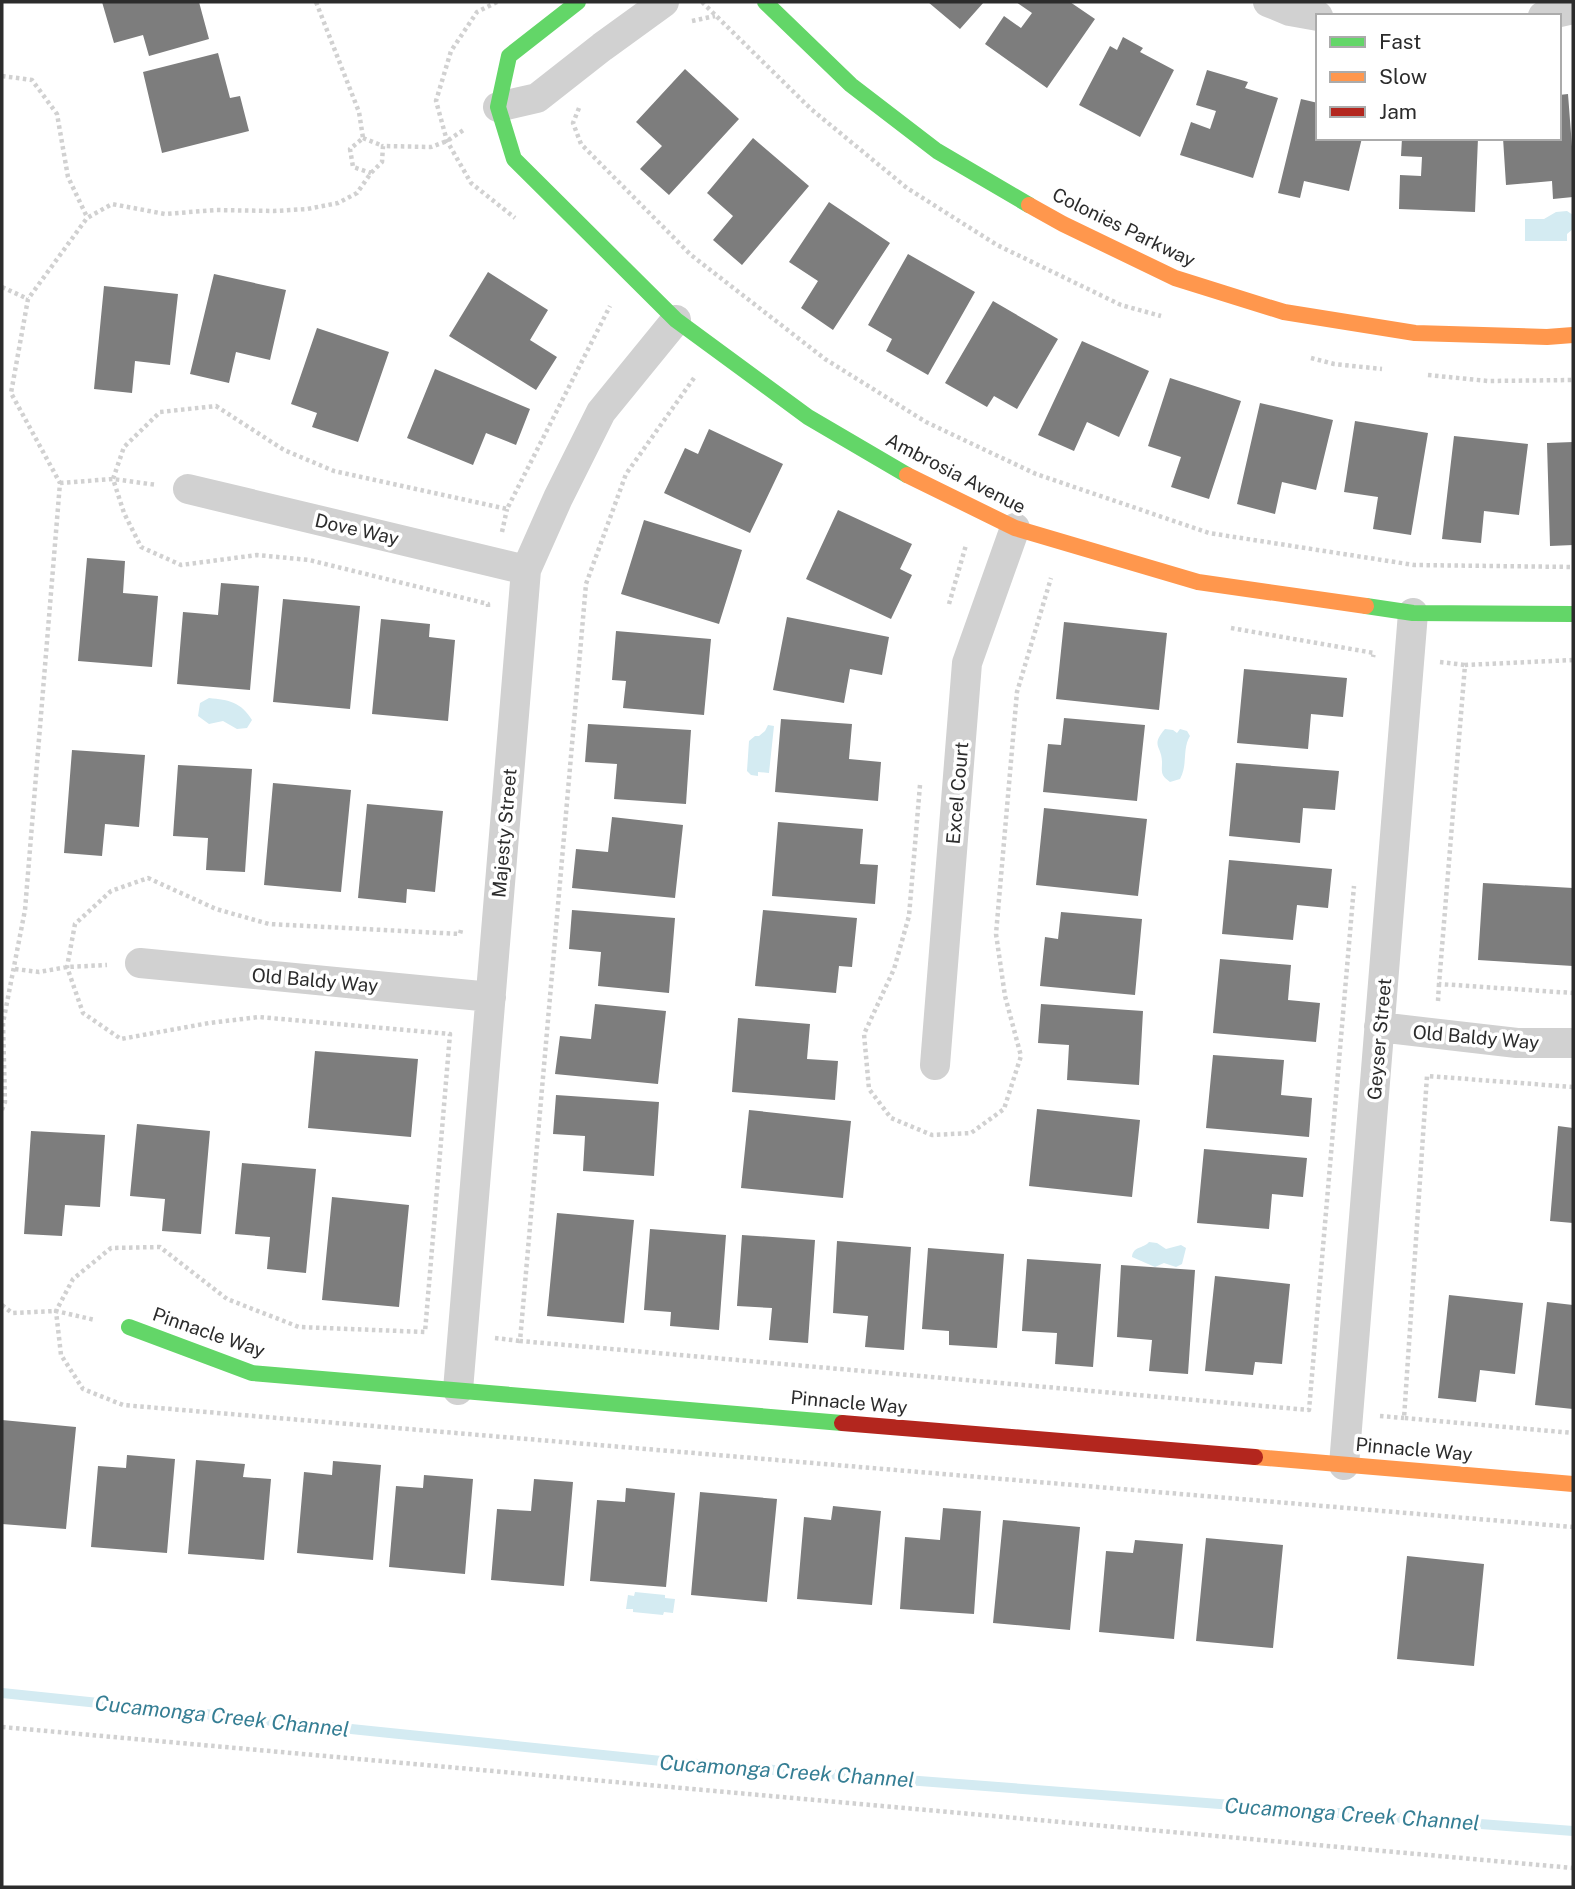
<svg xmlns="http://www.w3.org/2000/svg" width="1575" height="1889" font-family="'Public Sans',sans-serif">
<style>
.water{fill:#d4ebf2}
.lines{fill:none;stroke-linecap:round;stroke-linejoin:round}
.stream{stroke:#d4ebf2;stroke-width:10}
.building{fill:#7d7d7d}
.path{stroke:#d1d1d1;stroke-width:4.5;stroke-dasharray:3.5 3.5;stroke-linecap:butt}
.street{stroke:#d1d1d1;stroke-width:30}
.fast{stroke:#63d668;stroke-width:16}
.slow{stroke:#ff974d;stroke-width:16}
.jam{stroke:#b3261e;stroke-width:16}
.labels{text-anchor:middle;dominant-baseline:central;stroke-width:7;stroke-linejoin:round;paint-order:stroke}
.street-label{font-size:19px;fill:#2c2c2c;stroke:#fff}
.water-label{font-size:21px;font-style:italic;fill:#357e94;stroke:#fff}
</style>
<rect width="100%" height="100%" fill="#fff"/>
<path class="water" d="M1567,211L1573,215V229L1567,234V241H1525V219H1544L1556,212Z
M209,698C229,700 241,702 252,720L247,728L237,729L223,721L209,724L198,716L200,703Z
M768,725L774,726L769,773L758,772V776L751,775L747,771L749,741L755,736H759L765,731Z
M1165,729L1173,730L1177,733L1180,729L1187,731L1190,736C1182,749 1188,765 1180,779L1170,782C1160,775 1162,772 1162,762C1162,746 1150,746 1165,729Z
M1149,1242L1157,1243L1166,1249L1181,1245L1186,1248L1182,1264L1176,1267L1164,1263L1155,1267L1132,1257C1133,1246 1143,1249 1149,1242Z
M635,1592L665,1595V1598L675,1599L673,1613L664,1612L663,1615L633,1612V1609H626L628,1595L634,1596Z"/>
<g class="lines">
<path class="stream" d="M2,1693L671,1762L1573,1831"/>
</g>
<path class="building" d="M102,2H199L209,39L149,56L143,35L114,43Z
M928,2H984L960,29Z
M1016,2H1070L1095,19L1047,88L985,44L1004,16L1021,28L1032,13Z
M1123,37L1143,48L1140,52L1174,70L1140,137L1079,105L1110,46L1117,50Z
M218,53L230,98L240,96L249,131L162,153L143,72Z
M685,69L739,119L669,195L640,169L662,146L636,122Z
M1207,70L1248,82L1245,88L1278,98L1253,178L1180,155L1191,122L1210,129L1216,111L1196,105Z
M1568,94L1573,160V197L1553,199L1552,181L1506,185L1503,138H1559V95Z
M1301,99L1318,103V138H1362L1349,191L1304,181L1300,198L1278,193Z
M753,138L809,186L742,265L713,240L733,216L707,193Z
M1402,138H1478L1475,212L1399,209L1400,175L1421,176L1422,157L1401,156Z
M829,202L890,243L833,330L801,308L818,281L789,262Z
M908,254L975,292L928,375L886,351L892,339L868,325Z
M488,272L548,310L530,340L557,357L536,390L449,336Z
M214,274L286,290L270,360L236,352L229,383L190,374Z
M104,286L178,294L170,365L135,361L132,393L94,389Z
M993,301L1058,339L1017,409L994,396L987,407L945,383Z
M317,328L389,352L358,442L312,427L317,413L291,404Z
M1082,341L1149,371L1119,437L1087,422L1074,451L1038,435Z
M435,369L530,409L516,445L486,433L473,465L407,438Z
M1170,378L1241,401L1209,499L1171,487L1181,457L1148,446Z
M1260,403L1333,420L1316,490L1282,482L1275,514L1237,504Z
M1355,421L1428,433L1411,535L1373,529L1378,497L1344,492Z
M709,429L783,464L750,533L664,493L685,448L698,454Z
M1454,436L1528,444L1519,515L1484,511L1481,543L1442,539Z
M1573,442V545L1550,546L1547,443Z
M838,510L912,544L900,569L912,575L891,619L806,579Z
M644,520L742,550L719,624L621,594Z
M87,558L125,561L123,593L158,596L152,667L78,661Z
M221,583L259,586L250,690L177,684L183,612L218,615Z
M283,599L360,606L350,709L273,702Z
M787,617L889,637L882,675L850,669L844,703L773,690Z
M381,619L430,624L429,637L455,640L448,721L372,714Z
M1064,622L1167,633L1159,710L1056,699Z
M616,631L711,639L704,715L623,708L626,681L612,680Z
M1244,669L1347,678L1343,717L1311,714L1308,749L1237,743Z
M1064,718L1145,725L1137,801L1043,792L1048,744L1061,745Z
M781,719L852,724L849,759L881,762L878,801L775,792Z
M588,724L691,730L686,804L614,799L617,764L585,762Z
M72,750L145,755L139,827L105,824L102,856L64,853Z
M1236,763L1339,771L1335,810L1303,808L1300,843L1229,836Z
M178,765L252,769L245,872L206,870L208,838L173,836Z
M273,783L351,790L341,892L264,885Z
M367,804L443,811L435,892L407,889L406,903L358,898Z
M1044,808L1147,819L1138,896L1036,885Z
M612,817L683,825L675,898L572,888L576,849L608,852Z
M778,822L863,829L860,864L878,865L875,904L772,896Z
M1229,860L1332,869L1328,908L1297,905L1293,940L1222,934Z
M1483,883L1573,888V966L1478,960Z
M572,910L675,918L669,993L598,986L601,952L569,949Z
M763,910L857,918L852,967L839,966L836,993L755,986Z
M1061,912L1142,919L1135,995L1040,986L1045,937L1058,939Z
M1220,959L1291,965L1288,1000L1320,1003L1316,1042L1213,1033Z
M595,1004L666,1011L658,1084L555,1074L560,1036L591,1039Z
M1041,1004L1143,1011L1139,1085L1067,1080L1069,1045L1038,1043Z
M738,1018L810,1024L807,1059L838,1061L835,1100L732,1092Z
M315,1051L418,1059L411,1137L308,1128Z
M1213,1055L1284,1060L1281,1095L1312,1098L1309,1137L1206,1128Z
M556,1095L659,1102L654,1176L583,1171L585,1136L553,1134Z
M1037,1109L1140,1120L1132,1197L1029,1186Z
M749,1110L851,1121L843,1198L741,1188Z
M137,1124L210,1131L201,1234L162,1231L165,1199L130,1196Z
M1558,1126L1573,1128V1223L1550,1221Z
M31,1131L105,1135L100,1207L65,1205L62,1236L24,1234Z
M1204,1149L1307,1158L1303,1197L1272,1194L1269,1229L1197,1223Z
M242,1163L316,1169L306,1273L267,1269L270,1237L235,1234Z
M332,1197L409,1205L399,1307L322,1300Z
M557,1213L634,1220L624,1323L547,1316Z
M650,1229L726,1235L719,1330L670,1326L671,1312L644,1310Z
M742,1235L815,1240L808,1343L769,1340L772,1308L737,1306Z
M837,1241L911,1247L904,1350L865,1347L868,1316L833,1313Z
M928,1248L1004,1254L997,1348L949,1345V1331L922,1329Z
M1027,1259L1101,1264L1093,1367L1055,1364L1057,1333L1022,1331Z
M1121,1265L1195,1270L1188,1374L1149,1371L1152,1340L1117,1337Z
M1215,1276L1290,1284L1282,1364L1255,1362L1253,1375L1205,1371Z
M1449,1295L1523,1303L1515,1374L1480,1370L1476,1402L1438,1398Z
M1547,1302L1573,1305V1409L1535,1405Z
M2,1420L76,1427L66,1529L2,1524Z
M127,1455L175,1459L167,1553L91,1547L98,1466L126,1468Z
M196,1460L245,1464L243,1477L271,1479L264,1560L188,1554Z
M333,1461L381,1465L373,1560L297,1553L304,1472L332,1475Z
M424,1475L473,1479L465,1574L389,1567L396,1486L423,1488Z
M534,1479L573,1482L564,1586L491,1580L497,1509L531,1511Z
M626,1488L675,1493L666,1587L590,1581L597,1500L625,1502Z
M700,1492L777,1499L767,1602L691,1595Z
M833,1506L881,1511L872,1605L797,1599L804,1517L831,1520Z
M943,1508L981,1511L974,1614L900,1609L905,1537L940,1540Z
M1003,1520L1080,1527L1070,1630L993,1623Z
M1206,1538L1283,1545L1273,1648L1196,1641Z
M1135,1540L1183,1544L1174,1639L1099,1632L1106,1551L1133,1553Z
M1407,1556L1484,1564L1474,1666L1397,1659Z"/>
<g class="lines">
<path class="path" d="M316,2L359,112L363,138L350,149L353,167L371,173
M497,2L477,12L451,51L436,101L447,141L471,183L515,218
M702,2L811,109L907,188L997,245L1121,305L1161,316
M692,21L715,16
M2,76L32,80L57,114L68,177L87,217
M579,108L573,123L581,144L691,255L825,359L926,422L1036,474L1209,533L1414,565L1573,567
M363,138L383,146
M2,287L28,299
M1311,358L1334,364L1382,369
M1428,375L1488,381L1573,380
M694,378L626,474L586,584L520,1341L1309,1410L1354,886
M60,483L113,479L157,485
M502,532L507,509
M949,604L966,545
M488,607V604L309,560L257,555L181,565L141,547L124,513L113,479L124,447L160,412L216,406L284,450L334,471L507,509L610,306
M1231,628L1374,653L1373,657
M1573,660L1465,665L1439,984L1573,993
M1440,662L1465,665
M920,785L909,916L894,969L864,1034L869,1089L891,1118L932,1135L971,1133L1004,1109L1021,1056L1005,996L996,934L1017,692L1051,578
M461,930L460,934L269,924L216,909L148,878L111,891L75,924L67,967L83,1013L121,1039L209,1023L259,1017L450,1034L425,1332L299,1327L227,1299L160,1247L111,1248L73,1279L56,1311L61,1355L83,1389L123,1405L1573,1527
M15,969L39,972L67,967L107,965
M1438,1001L1439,984
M1573,1087L1427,1076L1404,1418L1573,1433
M2,1110L5,1102L3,1023L25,910L60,483L11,393L28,299L87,218L112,204L165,214L216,210L274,211L307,209L338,203L357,193L371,173L382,162L383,146L431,147L447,141L465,129
M2,1305L12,1313L56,1311L95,1320
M495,1338L520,1341
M1380,1416L1404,1418
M2,1727L1573,1868"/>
<path class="street" d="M1268,2L1290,11L1318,16
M1543,16L1573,9
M498,107L537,98L602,47L664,2
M188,489L526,570
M140,963L491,997
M1379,1027L1517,1043H1573
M935,1065L967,663L1015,528
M458,1390L526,570L558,498L601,412L676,320
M1344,1465L1413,613"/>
<path class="fast" d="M578,2L509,56L498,107L514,159L676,320L808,417L907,475
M765,2L851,85L937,151L1029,205
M1366,606L1413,613L1573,614
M129,1327L252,1373L842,1423"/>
<path class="slow" d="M1029,205L1063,224L1175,278L1284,312L1415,333L1547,337L1573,335
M907,475L1015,528L1198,582L1366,606
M1255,1457L1573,1484"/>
<path class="jam" d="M842,1423L1255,1457"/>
</g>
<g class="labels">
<g class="street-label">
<text transform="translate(1124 227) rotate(26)">Colonies Parkway</text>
<text transform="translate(956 473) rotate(27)">Ambrosia Avenue</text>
<text transform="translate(357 529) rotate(13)">Dove Way</text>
<text transform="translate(957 793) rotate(-85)">Excel Court</text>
<text transform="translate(504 833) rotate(-85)">Majesty Street</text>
<text transform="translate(315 980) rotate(5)">Old Baldy Way</text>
<text transform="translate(1476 1037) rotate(5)">Old Baldy Way</text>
<text transform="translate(1379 1039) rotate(-85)">Geyser Street</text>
<text transform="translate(209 1332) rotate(19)">Pinnacle Way</text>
<text transform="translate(849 1402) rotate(5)">Pinnacle Way</text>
<text transform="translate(1414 1449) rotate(5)">Pinnacle Way</text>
</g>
<g class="water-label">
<text transform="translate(222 1716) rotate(6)">Cucamonga Creek Channel</text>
<text transform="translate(787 1771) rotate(4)">Cucamonga Creek Channel</text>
<text transform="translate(1352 1814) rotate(4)">Cucamonga Creek Channel</text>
</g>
</g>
<rect width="1575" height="1889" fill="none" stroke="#2c2c2c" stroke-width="7"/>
<rect x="1316" y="14" width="245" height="126" fill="#ffffff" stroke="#ababab" stroke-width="2"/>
<rect x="1330" y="37" width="35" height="10" fill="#63d668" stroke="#ababab" stroke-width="2"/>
<text x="1379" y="49" font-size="21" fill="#2c2c2c">Fast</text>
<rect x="1330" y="72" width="35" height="10" fill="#ff974d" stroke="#ababab" stroke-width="2"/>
<text x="1379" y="84" font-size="21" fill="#2c2c2c">Slow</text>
<rect x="1330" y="107" width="35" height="10" fill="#b3261e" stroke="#ababab" stroke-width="2"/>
<text x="1379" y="119" font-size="21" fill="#2c2c2c">Jam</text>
</svg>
